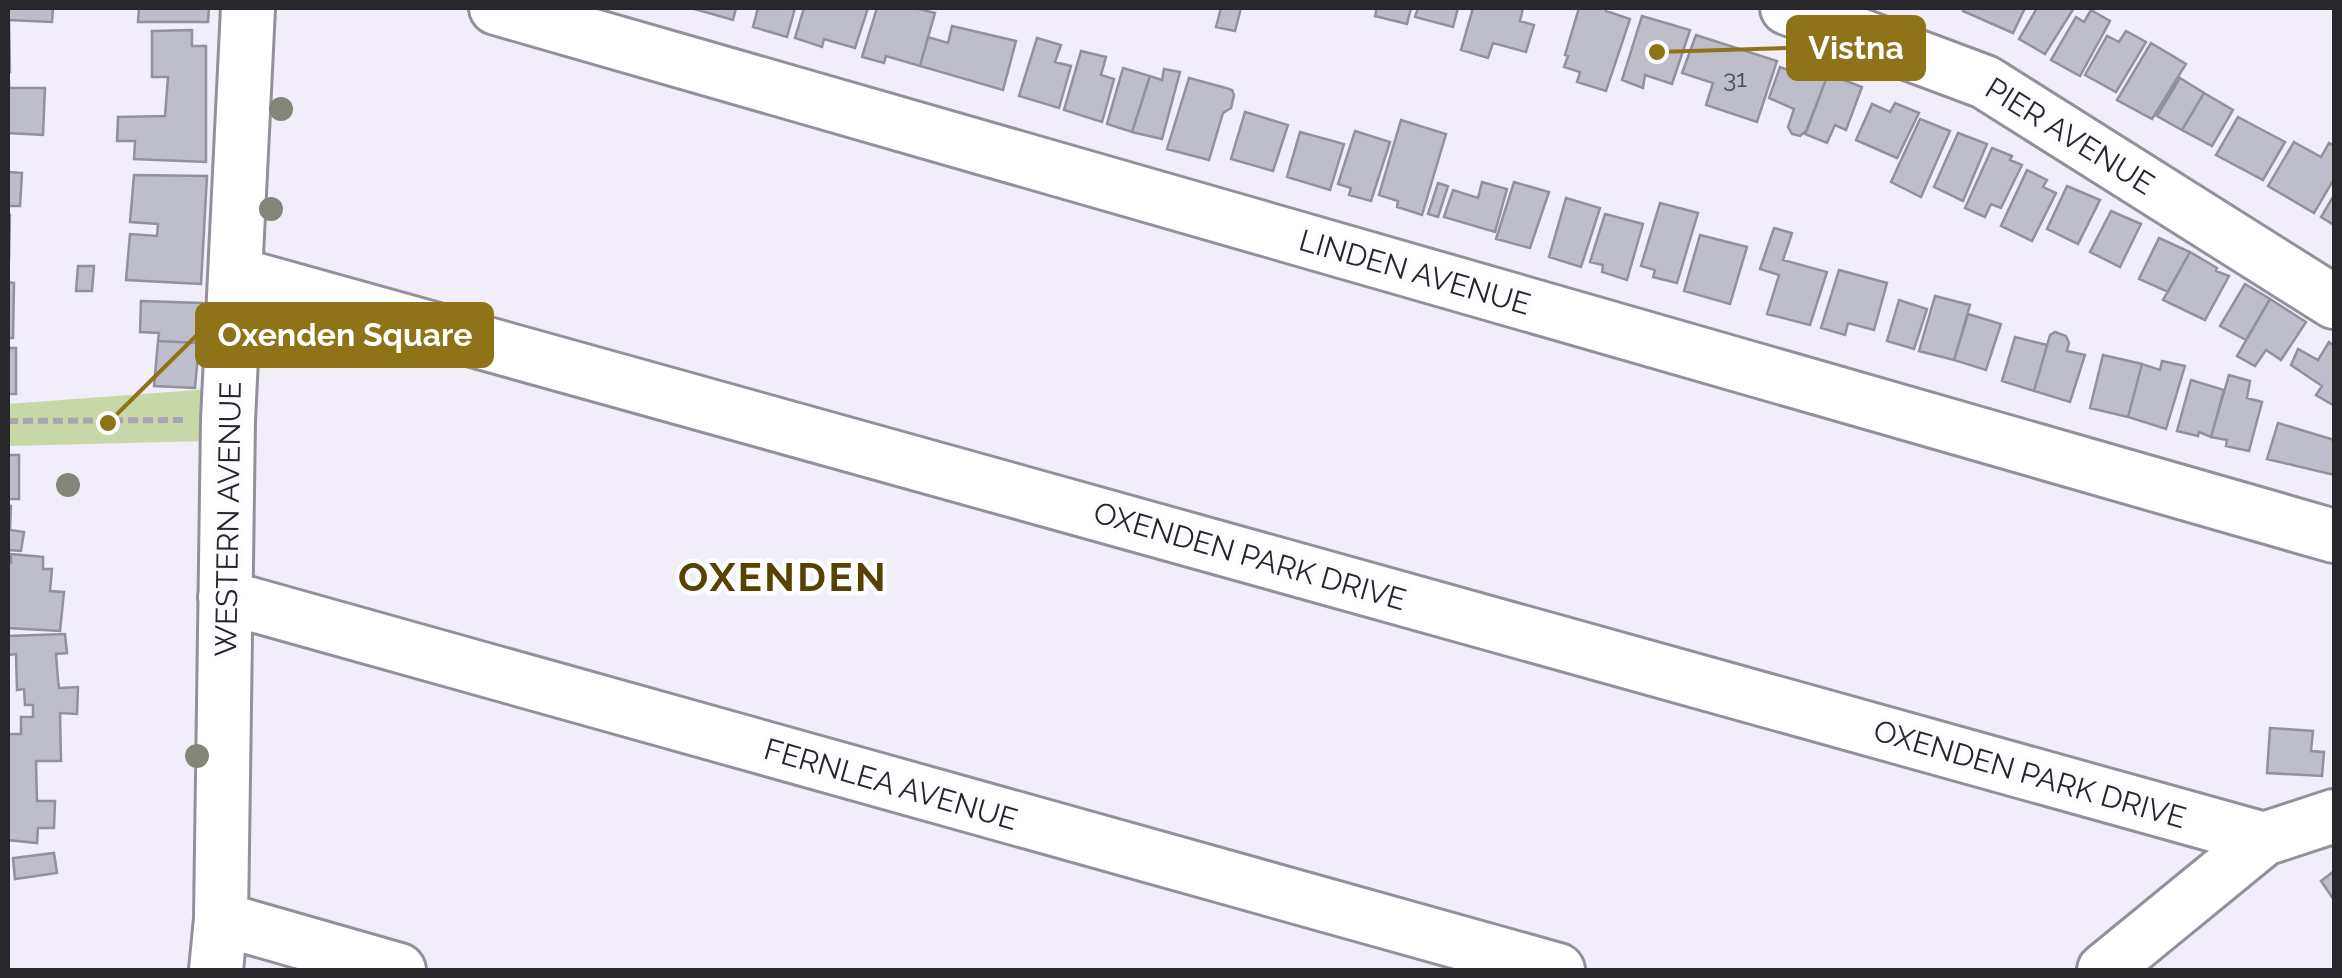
<svg xmlns="http://www.w3.org/2000/svg" width="2342" height="978" font-family="Raleway,sans-serif">
<style>
.green{fill:#c7d7a8}
.building{fill:#bdbeca;stroke:#90919c;stroke-width:2.5}
.lines{fill:none;stroke-linecap:round;stroke-linejoin:round}
.minor-casing{stroke:#93909b;stroke-width:58}
.path{stroke:#a8a5af;stroke-width:6;stroke-dasharray:10 5;stroke-linecap:butt}
.minor{stroke:#fff;stroke-width:52}
.tree{fill:#828679}
.labels{text-anchor:middle;dominant-baseline:central;stroke-width:9;stroke-linejoin:round;paint-order:stroke}
.number-label{font-size:25px;fill:#4c4c53}
.street-label{font-size:30px;fill:#27262b;stroke:#fdfcff}
.district-label{font-size:40px;font-weight:bold;letter-spacing:2.5px;fill:#564300;stroke:#fdfcff}
.leader{fill:none;stroke:#8f7318;stroke-width:4}
.callout-dot{fill:#8f7318;stroke:#fdfcff;stroke-width:4}
.callout{fill:#8f7318;stroke:#8f7318;stroke-width:4}
.callout-label{font-size:32px;text-anchor:middle;font-weight:bold;fill:#fff}
</style>
<rect width="100%" height="100%" fill="#f1edf9"/>
<path class="green" d="M210,389L207,441L8,446V404Z"/>
<path class="building" d="M8,8H53L52,22L9,20L10,72H8Z
M139,8H209L208,22H138Z
M691,8H736L733,20Z
M758,8H795L787,37L753,27Z
M804,8H868L855,48L824,39L822,47L795,38Z
M877,8H915L935,13L920,66L886,56L884,63L862,57Z
M1221,8H1241L1235,31L1216,27Z
M1377,8H1411L1407,24L1375,16Z
M1418,8H1458L1453,27L1415,17Z
M1473,8H1523L1520,21L1534,25L1526,52L1493,43L1488,58L1461,50Z
M1579,8H1607L1606,11L1630,19L1606,91L1577,82L1580,72L1564,67L1568,56L1565,55Z
M1964,8H2025L2013,33L1963,11Z
M2037,8H2074L2045,54L2019,39Z
M2091,10L2110,21L2080,76L2051,60L2076,17L2084,22Z
M1642,16L1690,30L1672,84L1645,75L1643,88L1622,80Z
M952,26L1016,41L1003,90L920,66L928,37L948,43Z
M192,30V46H206V162L134,159L135,141H117L118,117L165,116L168,77H152V31Z
M2126,31L2146,42L2116,92L2085,75L2107,36L2119,42Z
M1696,35L1777,61L1757,122L1706,105L1713,83L1682,73Z
M1037,38L1061,45L1055,62L1071,66L1059,108L1019,96Z
M2151,43L2186,64L2152,119L2117,100Z
M1081,51L1106,57L1101,75L1114,79L1102,122L1064,110Z
M1796,61L1828,74L1807,130L1800,136L1792,134L1788,127L1794,109L1769,98L1780,67L1791,71Z
M1123,68L1150,76L1132,132L1107,124Z
M1164,69L1180,72L1162,139L1132,132L1150,76L1162,80Z
M1828,74L1862,87L1846,130L1835,125L1827,143L1805,134Z
M1189,78L1226,88L1232,90L1234,95L1231,108L1223,113L1209,160L1167,149Z
M2180,78L2204,93L2182,130L2157,116Z
M8,82H9V88H45L43,135L8,133Z
M2204,93L2233,110L2212,146L2182,130Z
M1895,103L1919,113L1897,158L1856,140L1872,104L1890,112Z
M1245,112L1288,125L1273,171L1231,159Z
M2238,117L2285,142L2263,180L2216,155Z
M1920,119L1950,131L1921,197L1891,182Z
M1401,120L1446,134L1422,215L1397,207L1398,201L1379,195Z
M1355,131L1390,142L1371,201L1349,195L1351,188L1338,184Z
M1300,132L1344,144L1330,190L1287,177Z
M1958,133L1987,144L1963,201L1934,187Z
M2294,142L2321,157L2329,143L2334,146V179L2314,213L2268,186Z
M1992,148L2012,156L2010,160L2022,165L2001,208L1991,204L1985,217L1965,208Z
M2027,170L2047,180L2043,187L2056,193L2032,241L2001,226Z
M8,172L22,173L20,206H8Z
M134,175L207,176L201,284L126,280L130,234L157,236L158,224L130,222Z
M1482,182L1507,189L1495,232L1444,217L1453,190L1478,198Z
M1514,182L1549,192L1530,248L1496,239Z
M1438,183L1448,186L1438,217L1428,214Z
M2067,186L2100,200L2078,244L2047,229Z
M2334,195V225L2321,217Z
M1566,198L1600,208L1581,267L1549,257Z
M1660,203L1698,213L1677,283L1653,277L1655,270L1641,266Z
M2111,211L2141,224L2120,267L2090,252Z
M1605,214L1643,224L1627,280L1602,272L1603,265L1590,262Z
M8,215H10L9,260H8Z
M1774,228L1792,233L1783,260L1827,272L1810,325L1767,314L1779,275L1760,269Z
M1700,235L1747,247L1730,304L1684,291Z
M2159,238L2190,252L2168,292L2139,279Z
M2190,252L2217,268L2216,271L2229,276L2205,320L2163,300Z
M78,266H94L92,291H76Z
M1839,270L1887,283L1874,330L1848,323L1845,335L1821,328Z
M8,282L14,283L13,338H8Z
M2245,284L2270,299L2246,340L2220,326Z
M1935,296L1970,305L1954,360L1919,351Z
M2270,299L2306,322L2281,360L2266,350L2255,366L2237,356Z
M1899,300L1927,309L1914,349L1887,341Z
M141,301L202,303L199,343L158,341L159,333L140,332Z
M1968,314L2001,324L1986,370L1954,360Z
M2055,332L2066,336L2069,343L2067,351L2085,355L2070,402L2034,391L2050,335Z
M2015,337L2047,345L2034,391L2002,381Z
M158,341L199,343L195,388L154,386Z
M2329,342L2334,346L2333,405L2316,395L2322,386L2291,365L2298,349L2318,360Z
M8,348H16V394H8Z
M2103,355L2142,364L2128,417L2090,408Z
M2162,361L2185,366L2166,429L2128,417L2142,364L2160,370Z
M2229,375L2250,381L2247,398L2262,402L2249,451L2226,446L2227,440L2211,437Z
M2191,380L2224,390L2211,437L2199,432L2198,436L2177,431Z
M2278,423L2334,440V475L2267,459Z
M8,455H19V499H8Z
M8,505L11,506L10,530L24,532L21,551L8,550Z
M11,554L43,557V569H52L50,591L64,592L60,631L8,628V563H11Z
M65,634L67,653L56,654L58,680L59,688L78,687L77,714L60,713L61,761H36L37,801H55L54,828H38L37,843L8,840V734H21V717H33V705H25L24,689L17,690L16,654L8,655V636Z
M2270,728L2313,731L2311,751L2324,752L2322,776L2267,773Z
M54,853L57,873L15,879L13,858Z
M2334,871V900L2321,881Z"/>
<g class="lines">
<defs>
<path id="minor" d="M496,8L2334,536
M1787,8L1985,82L2334,302
M236,274L2264,839
M225,597L1558,970
M221,919L399,970
M216,970L221,919L228,420L248,8
M2104,970L2264,839L2334,816"/>
</defs>
<use href="#minor" class="minor-casing"/>
<path class="path" d="M8,421L186,420"/>
<use href="#minor" class="minor"/>
</g>
<g class="tree">
<circle cx="281" cy="109" r="12"/>
<circle cx="271" cy="209" r="12"/>
<circle cx="68" cy="485" r="12"/>
<circle cx="197" cy="756" r="12"/>
</g>
<g class="labels">
<g class="number-label">
<text x="1735" y="78">31</text>
</g>
<g class="street-label">
<text transform="translate(2070 136) rotate(32)">PIER AVENUE</text>
<text transform="translate(1415 272) rotate(16)">LINDEN AVENUE</text>
<text transform="translate(228 519) rotate(-89)">WESTERN AVENUE</text>
<text transform="translate(1250 556) rotate(16)">OXENDEN PARK DRIVE</text>
<text transform="translate(2030 774) rotate(16)">OXENDEN PARK DRIVE</text>
<text transform="translate(891 784) rotate(16)">FERNLEA AVENUE</text>
</g>
<g class="district-label">
<text x="783" y="576">OXENDEN</text>
</g>
</g>
<path class="leader" d="M1657 52L1788 48M108 423L197 335"/>
<g class="callout-dot">
<circle cx="1657" cy="52" r="10"/>
<circle cx="108" cy="423" r="10"/>
</g>
<g class="callout">
<rect x="1788" y="17" width="136" height="62" rx="10"/>
<rect x="197" y="304" width="295" height="62" rx="10"/>
</g>
<g class="callout-label">
<text x="1856" y="59">Vistna</text>
<text x="345" y="346">Oxenden Square</text>
</g>
<rect width="2342" height="978" fill="none" stroke="#27262b" stroke-width="20"/>
</svg>
